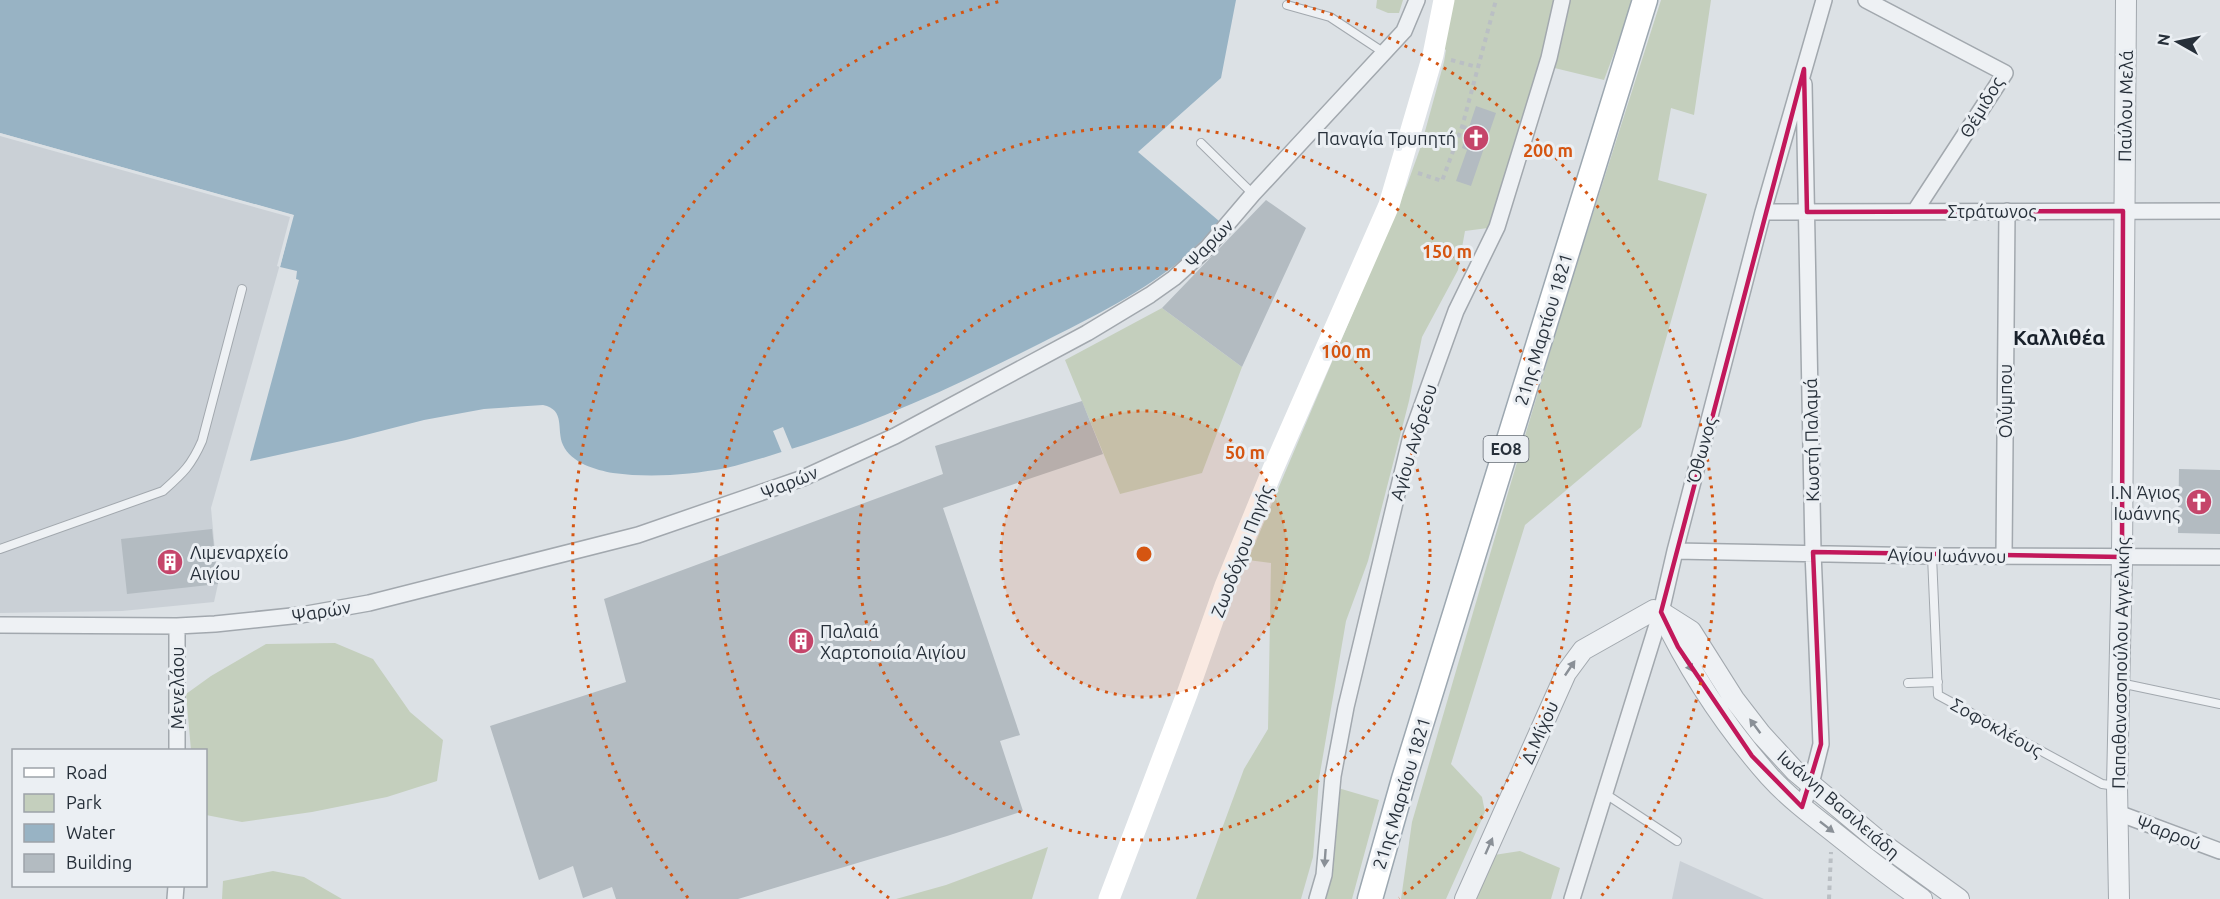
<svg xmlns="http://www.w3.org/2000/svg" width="2220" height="899" font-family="Ubuntu,sans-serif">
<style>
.built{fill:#cad0d6}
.green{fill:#c4cfbd}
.water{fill:#98b3c4}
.pier{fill:#dce1e5}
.building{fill:#b3bbc1}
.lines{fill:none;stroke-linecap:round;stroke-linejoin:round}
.service-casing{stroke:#a2a8ae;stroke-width:10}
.minor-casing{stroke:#a2a8ae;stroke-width:18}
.tertiary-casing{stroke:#a2a8ae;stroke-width:22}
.primary-casing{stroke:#9ca7b0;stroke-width:27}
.path{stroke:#babfc4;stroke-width:4;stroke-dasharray:4.5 4.5;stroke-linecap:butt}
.service{stroke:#eef1f4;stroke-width:8}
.minor{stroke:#eef1f4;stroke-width:15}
.tertiary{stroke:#eef1f4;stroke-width:20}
.secondary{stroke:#fff;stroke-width:21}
.primary{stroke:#fff;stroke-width:24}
.oneway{fill:#8a9097}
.marked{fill:none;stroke:#c2185b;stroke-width:4.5;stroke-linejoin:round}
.ring{fill:none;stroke:#d55511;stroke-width:3;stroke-dasharray:3 6}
.labels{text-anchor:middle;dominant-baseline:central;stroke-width:6;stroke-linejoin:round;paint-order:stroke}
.shield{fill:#ebeff3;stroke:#626972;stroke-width:1.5}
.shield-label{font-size:16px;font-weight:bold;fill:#27303a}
.street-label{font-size:18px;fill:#27303a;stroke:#ebeff3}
.poi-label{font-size:18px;fill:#27303a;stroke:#ebeff3;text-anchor:end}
.quarter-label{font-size:21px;font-weight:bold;fill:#19212b;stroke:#ebeff3}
.centre{fill:#d55511;stroke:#ebeff3;stroke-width:3}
.ring-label{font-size:18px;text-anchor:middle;font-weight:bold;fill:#d55511;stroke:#ebeff3;stroke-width:6;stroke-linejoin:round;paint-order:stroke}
</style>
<rect width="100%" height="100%" fill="#dce1e5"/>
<path class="built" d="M0,133L294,215L211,508L218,584L214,602L122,611L0,613Z
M1680,861L1764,899H1672Z"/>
<path class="green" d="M1377,0H1403L1399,13H1388L1376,8Z
M1453,0H1634L1604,80L1538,64L1517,146L1488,228L1465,231L1458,270L1422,337L1409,401L1368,561L1346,621L1319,779L1313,857L1301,899H1196L1244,769L1268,729L1271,563L1248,560L1407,185L1421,146L1444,62L1446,50L1443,48Z
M1661,0H1711L1694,115L1671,108L1658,180L1707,194L1641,427L1525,525L1451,764L1482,797L1485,812L1446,899H1401L1412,822L1507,496L1568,292Z
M1162,308L1242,367L1202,473L1120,494L1065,360Z
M335,643L373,659L410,712L443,740L437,781L387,797L312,812L242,822L206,815V750H191L186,694L211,676L266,644Z
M1338,788L1379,800L1352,899H1323Z
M1048,847L1032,899H896L946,885Z
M1520,851L1560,868L1551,899H1474L1494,855Z
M273,871L304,877L342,899H222L223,881Z"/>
<path class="water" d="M0,0H1236L1221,78L1138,152L1219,221C1175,278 1104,311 1041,343C964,382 886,418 804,445C778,453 752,462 726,468C689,475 650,478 613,473C596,470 571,463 563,445C556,429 566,410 543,405L484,409L424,420L346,440L250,461L299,280L296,279L297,271L280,267L293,215L0,133Z"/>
<path class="pier" d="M0,133L294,215L280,267L277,266L290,217L0,136Z
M783,427L792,449L782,453L773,431Z"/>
<path class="building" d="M1476,106L1496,113L1471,186L1456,181L1467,150L1462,148Z
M1266,200L1306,228L1242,367L1162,308Z
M1082,401L1103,454L943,508L1020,735L1000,741L1023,811L947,836L738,899H616L612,887L583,898L573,866L539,880L490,726L626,682L604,599L943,474L935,446Z
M2179,469L2220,470V534L2178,533Z
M212,529L218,584L127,594L121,539Z"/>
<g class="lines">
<defs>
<path id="service" d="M1287,5L1330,17L1383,52
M1201,143L1253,194
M0,549L163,491C183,473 191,466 202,441L242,289
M1932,556L1938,695L2102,784L2116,786
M1908,683L1938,682
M2120,683L2220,704
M1604,793L1677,841"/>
<path id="minor" d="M1866,0L2005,73L1915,211
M1763,212L2220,211
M1675,551L1932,556L2220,557
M2004,555L2007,211
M0,625L177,626L215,624L301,615L369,603L638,535L803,478L895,436L1087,333L1150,295L1174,278L1207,248L1253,194L1404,31L1417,0
M177,626V750
M1802,807L1811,784L1821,744L1813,552L1804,84
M2118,813L2220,851
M175,899L176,886
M1317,899L1324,875L1333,776L1346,707L1411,436L1456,311L1497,227L1549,58L1562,0
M1572,899L1661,612L1675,551L1763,212L1824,0"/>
<path id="tertiary" d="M1661,612C1689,671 1726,727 1769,776C1787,796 1809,813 1831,830C1861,854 1890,877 1922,899
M1465,899L1566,673L1583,650L1654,610L1661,612L1691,631L1734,699L1761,734L1795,771L1880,842L1959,899
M2119,899L2117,786L2122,557L2126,0"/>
<path id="primary" d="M1370,899L1404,779L1645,0"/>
</defs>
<use href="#service" class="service-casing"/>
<use href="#minor" class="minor-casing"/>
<use href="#tertiary" class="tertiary-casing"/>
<use href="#primary" class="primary-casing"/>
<path class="path" d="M1451,60L1477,67
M1462,127L1469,128
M1418,173L1442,181L1462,127L1496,0
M1829,899L1831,852"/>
<use href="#service" class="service"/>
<use href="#minor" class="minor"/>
<use href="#tertiary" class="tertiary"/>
<path class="secondary" d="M1109,899L1187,694L1225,586L1273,469L1389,205L1433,55L1444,0"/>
<use href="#primary" class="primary"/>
</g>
<defs><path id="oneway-solid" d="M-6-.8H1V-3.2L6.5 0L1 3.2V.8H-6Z" transform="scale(1.5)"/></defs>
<g class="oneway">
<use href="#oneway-solid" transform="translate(1688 664) rotate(58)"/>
<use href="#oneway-solid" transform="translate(1570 668) rotate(-56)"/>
<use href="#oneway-solid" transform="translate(1755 726) rotate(-127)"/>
<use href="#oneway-solid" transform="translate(1827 827) rotate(38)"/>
<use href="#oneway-solid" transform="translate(1489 846) rotate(-66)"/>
<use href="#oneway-solid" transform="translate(1325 858) rotate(94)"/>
</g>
<path class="marked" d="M1804,69L1807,212L2123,211L2122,557L1813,552L1821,744L1802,807L1752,756L1678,647L1661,612Z"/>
<circle cx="1144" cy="554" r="143" fill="#d55511" fill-opacity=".12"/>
<g class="ring">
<circle cx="1144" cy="554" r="143"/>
<circle cx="1144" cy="554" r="286"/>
<path d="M889 898A428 428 0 1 1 1399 898"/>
<path d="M688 898A571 571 0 0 1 1001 1M1287 1A571 571 0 0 1 1600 898"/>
</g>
<defs>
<symbol id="church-disc" viewBox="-11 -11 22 22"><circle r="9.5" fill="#c5456a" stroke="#ebeff3"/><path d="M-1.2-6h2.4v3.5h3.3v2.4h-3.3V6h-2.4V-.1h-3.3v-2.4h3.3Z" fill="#fff"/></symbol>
<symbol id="building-disc" viewBox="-11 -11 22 22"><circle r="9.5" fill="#c5456a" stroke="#ebeff3"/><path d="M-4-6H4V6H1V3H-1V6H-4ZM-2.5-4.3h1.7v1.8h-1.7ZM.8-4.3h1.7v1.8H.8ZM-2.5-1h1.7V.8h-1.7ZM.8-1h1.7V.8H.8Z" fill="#fff"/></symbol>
</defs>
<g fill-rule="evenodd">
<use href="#church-disc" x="1461" y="123" width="30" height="30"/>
<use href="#church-disc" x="2184" y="487" width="30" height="30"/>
<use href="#building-disc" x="155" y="547" width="30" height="30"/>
<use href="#building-disc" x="786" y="626" width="30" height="30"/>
</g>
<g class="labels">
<rect class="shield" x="1483.5" y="436" width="45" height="26" rx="4.5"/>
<g class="shield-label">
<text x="1506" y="449">ΕΟ8</text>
</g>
<g class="street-label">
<text transform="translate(2125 106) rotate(-89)">Παύλου Μελά</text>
<text transform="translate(1981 107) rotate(-59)">Θέμιδος</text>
<text x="1992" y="211">Στράτωνος</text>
<text transform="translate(1209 243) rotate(-46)">Ψαρών</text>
<text transform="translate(1543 329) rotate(-73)">21ης Μαρτίου 1821</text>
<text transform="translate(2005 401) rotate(-90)">Ολύμπου</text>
<text transform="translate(1811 440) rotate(-91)">Κωστή Παλαμά</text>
<text transform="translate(1413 442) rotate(-73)">Αγίου Ανδρέου</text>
<text transform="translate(1701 450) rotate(-75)">Όθωνος</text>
<text transform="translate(789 482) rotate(-22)">Ψαρών</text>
<text transform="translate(1241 551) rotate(-69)">Ζωοδόχου Πηγής</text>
<text transform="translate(1947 555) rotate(1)">Αγίου Ιωάννου</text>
<text transform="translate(321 611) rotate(-9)">Ψαρών</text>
<text transform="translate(2120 663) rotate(-89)">Παπαθανασοπούλου Αγγελικής</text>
<text transform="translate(177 688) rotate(-90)">Μενελάου</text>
<text transform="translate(1997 727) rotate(29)">Σοφοκλέους</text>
<text transform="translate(1539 732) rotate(-66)">Δ.Μίχου</text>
<text transform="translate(1401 793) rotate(-73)">21ης Μαρτίου 1821</text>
<text transform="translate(1839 804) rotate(41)">Ιωάννη Βασιλειάδη</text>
<text transform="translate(2169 832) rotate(21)">Ψαρρού</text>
</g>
<g class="poi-label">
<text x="1456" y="138">Παναγία Τρυπητή</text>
<text x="2180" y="492">Ι.Ν Άγιος<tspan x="2180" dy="21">Ιωάννης</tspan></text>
<text x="190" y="552" text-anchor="start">Λιμεναρχείο<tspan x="190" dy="21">Αιγίου</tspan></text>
<text x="820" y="631" text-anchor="start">Παλαιά<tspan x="820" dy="21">Χαρτοποιία Αιγίου</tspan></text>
</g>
<g class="quarter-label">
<text x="2059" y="337">Καλλιθέα</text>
</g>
</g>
<circle cx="1144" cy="554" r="9" class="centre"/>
<g class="ring-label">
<text x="1548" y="157">200 m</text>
<text x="1447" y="258">150 m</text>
<text x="1346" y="358">100 m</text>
<text x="1245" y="459">50 m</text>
</g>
<rect x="12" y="749" width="195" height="138" fill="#ebeff3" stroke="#9da3a9" stroke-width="1.5"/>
<rect x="24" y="768" width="30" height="9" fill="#ffffff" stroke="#9da3a9" stroke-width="1.5"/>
<text x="66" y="779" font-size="18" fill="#27303a">Road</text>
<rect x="24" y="794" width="30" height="18" fill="#c4cfbd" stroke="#9da3a9" stroke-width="1.5"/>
<text x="66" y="809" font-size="18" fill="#27303a">Park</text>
<rect x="24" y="824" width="30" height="18" fill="#98b3c4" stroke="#9da3a9" stroke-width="1.5"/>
<text x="66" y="839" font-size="18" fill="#27303a">Water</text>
<rect x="24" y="854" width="30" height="18" fill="#b3bbc1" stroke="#9da3a9" stroke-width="1.5"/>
<text x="66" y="869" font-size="18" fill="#27303a">Building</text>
<g transform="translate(2178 42) rotate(279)" stroke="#ebeff3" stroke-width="4.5" paint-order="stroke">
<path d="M0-4.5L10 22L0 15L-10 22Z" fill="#27303a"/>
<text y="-9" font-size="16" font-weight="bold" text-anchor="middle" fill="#27303a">N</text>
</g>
</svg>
